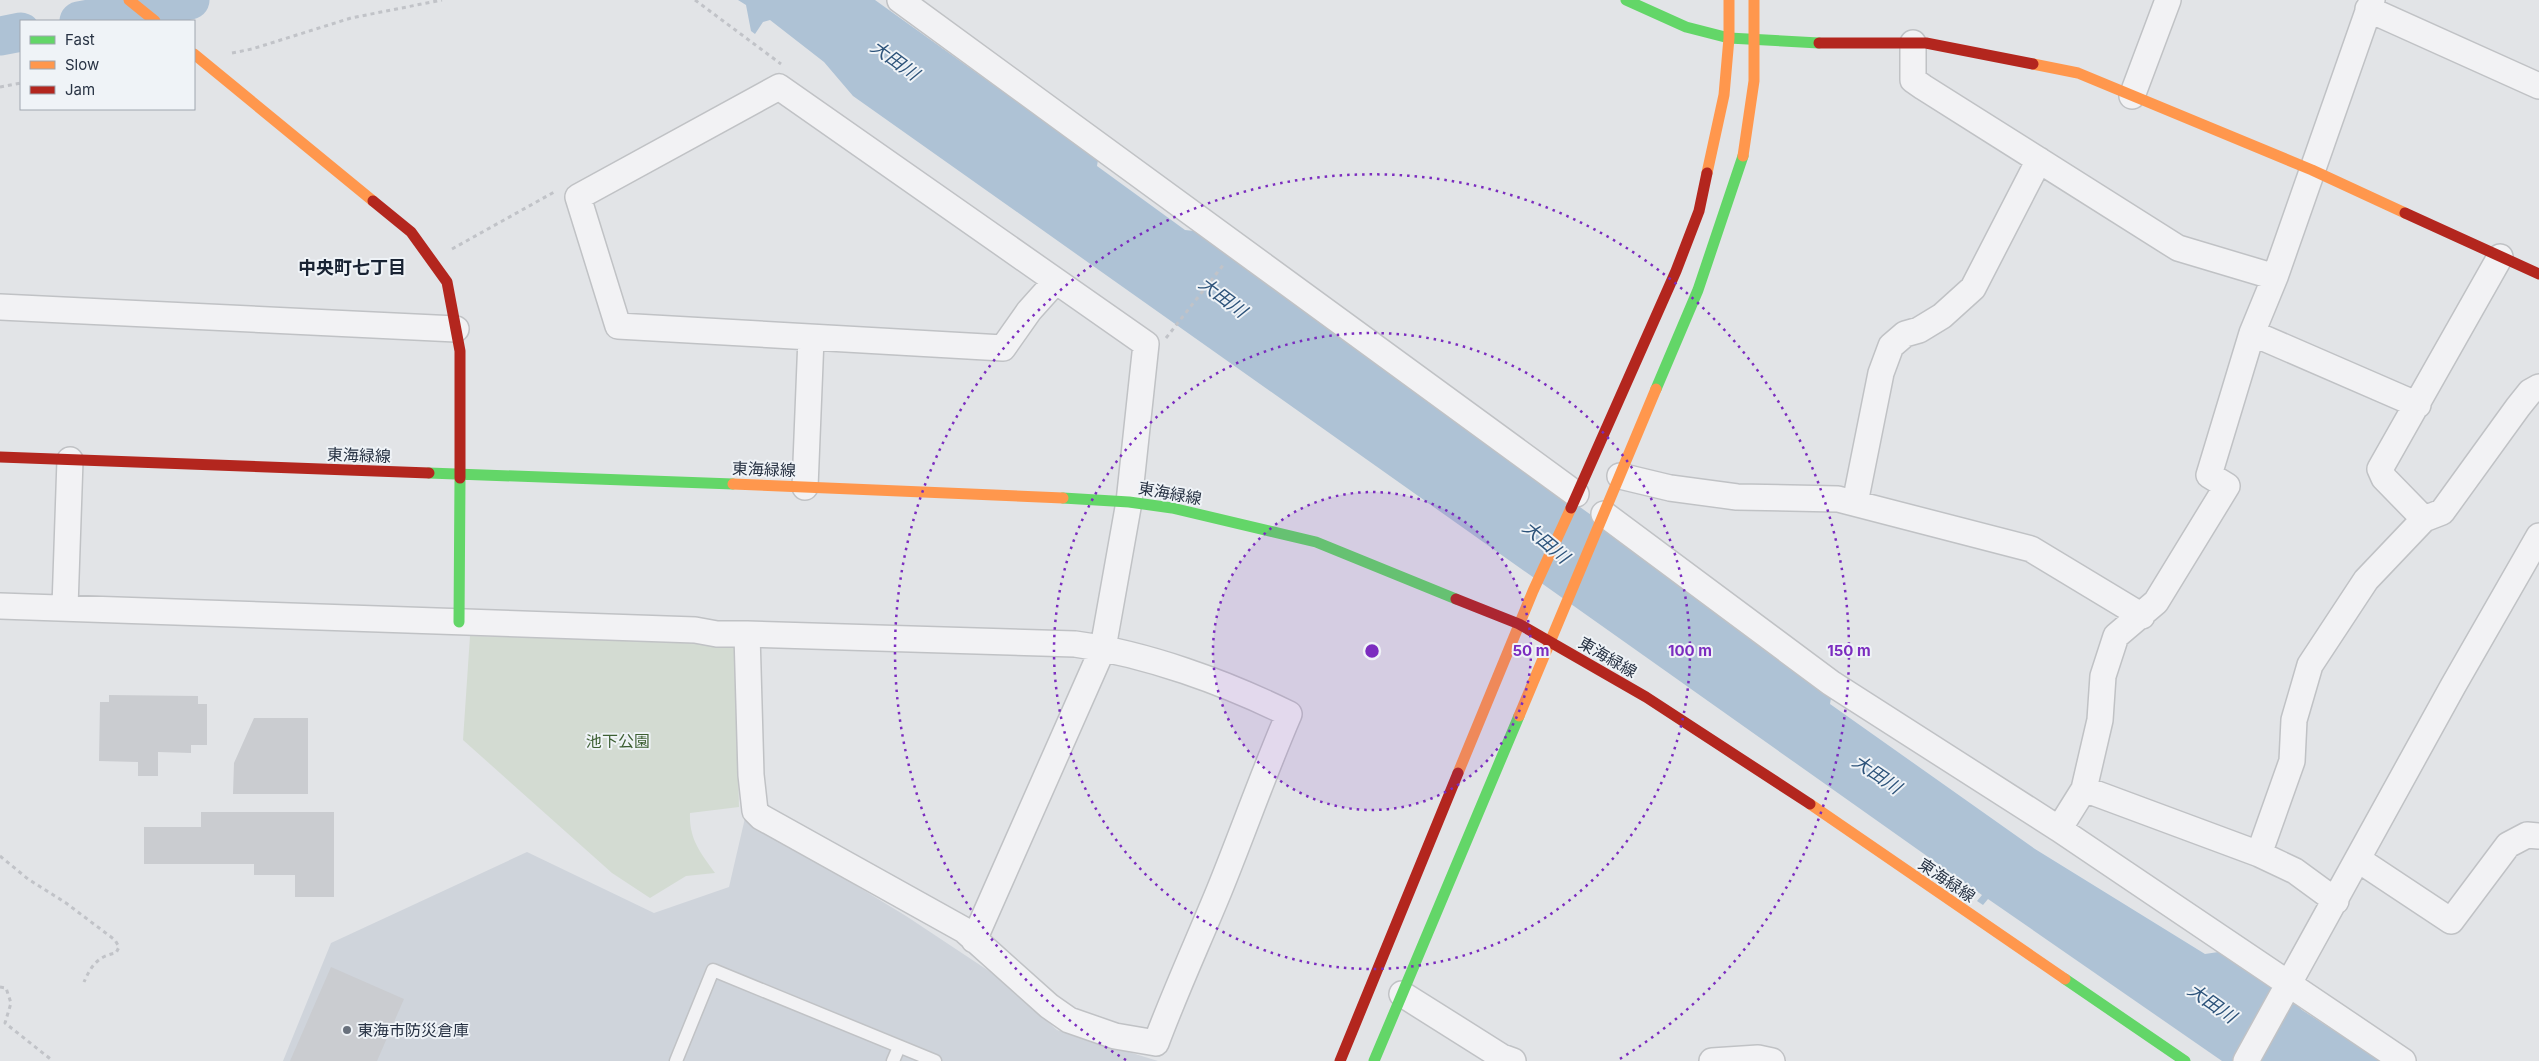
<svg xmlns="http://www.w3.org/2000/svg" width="2539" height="1061" font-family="Inter,'Noto Sans JP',sans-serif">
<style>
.built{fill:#cfd4db}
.green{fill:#d3dbd2}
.water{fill:#aec2d5}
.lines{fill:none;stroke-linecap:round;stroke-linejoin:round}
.river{stroke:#aec2d5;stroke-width:39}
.building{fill:#caccd0}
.lane-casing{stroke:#c0c2c5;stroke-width:15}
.street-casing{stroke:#c0c2c5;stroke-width:28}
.path{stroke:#c1c3c8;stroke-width:3;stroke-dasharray:4 4;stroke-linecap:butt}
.lane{stroke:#f2f2f4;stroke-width:12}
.street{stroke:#f2f2f4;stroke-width:25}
.fast{stroke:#63d668;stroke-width:11}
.slow{stroke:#ff974d;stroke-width:11}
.jam{stroke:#b3261e;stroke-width:11}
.ring{fill:none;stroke:#7b2cbf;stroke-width:2.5;stroke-dasharray:2.5 5}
.poi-dot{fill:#68707c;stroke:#eff3f7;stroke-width:2}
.labels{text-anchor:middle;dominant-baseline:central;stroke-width:4;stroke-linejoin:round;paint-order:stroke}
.street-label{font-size:16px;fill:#273243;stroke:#eff3f7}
.park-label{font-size:16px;fill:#3d5f33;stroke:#eff3f7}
.poi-label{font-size:16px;fill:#273243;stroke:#eff3f7;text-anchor:start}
.water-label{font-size:18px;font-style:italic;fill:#2d537a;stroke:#eff3f7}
.neighbourhood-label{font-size:18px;font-weight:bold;fill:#192333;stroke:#eff3f7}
.centre{fill:#7b2cbf;stroke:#eff3f7;stroke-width:2.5}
.ring-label{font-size:15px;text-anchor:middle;font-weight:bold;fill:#7b2cbf;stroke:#eff3f7;stroke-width:4;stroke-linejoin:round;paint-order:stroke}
</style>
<rect width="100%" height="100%" fill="#e2e4e7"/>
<path class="built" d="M745,818L906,916L995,975L1057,1030L1158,1061H283L331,943L527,852L654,913L729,887Z"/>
<path class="green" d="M470,636L735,643L739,807L690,813C689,839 700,852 715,873L686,876L650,898L612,873L463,740Z"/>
<path class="water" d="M738,0H875L1098,160L1097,166L1185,230L1194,231L1668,570L1832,692L1830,704L2035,849L2205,954L2225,951L2262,973L2302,1010L2381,1061H2222L1988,899L1983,905L1977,901L1982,895L853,96L824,62L770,20L763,22L755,34L751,31L746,5Z"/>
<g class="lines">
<path class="river" d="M79,21L190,0
M0,36L21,32"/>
</g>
<path class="building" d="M109,695L198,696V704H207V745H191V753L158,752V776H138V762L99,761L100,702H109Z
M254,718H308V794H233L234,763Z
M201,812H334V897H295V875H254V864H144V827H201Z
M331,967L404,999L377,1061H290Z"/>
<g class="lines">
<defs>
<path id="lane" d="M676,1061L713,970L935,1061
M893,1061L899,1047"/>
<path id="street" d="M900,0L1576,494
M2368,9L2539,86
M1913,43V80L1923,87L2178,248L2275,277
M2132,96L2168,0
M0,307L456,329
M2252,333L2418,405
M1620,476L1670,488L1737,497L1838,499L2031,549L2142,616
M805,487L811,338
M1855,503L1881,373L1891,346L1905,334L1919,330L1942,316L1973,288L2039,160
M1604,514L1831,683L2059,829L2403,1061
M2424,519L2384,478L2380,469L2500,257
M0,606L695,630L717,634H747L1075,644C1147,654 1224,682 1289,714C1264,772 1243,832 1219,891C1198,942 1175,992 1156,1043L1115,1036L1069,1020L1049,1006L964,930L761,817L755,811L751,775L747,634
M65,607L70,460
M2084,789L2259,854L2295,871L2336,901
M2059,829L2084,789L2100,720L2103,676L2116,636L2156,602L2227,486L2209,475L2252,333L2275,277L2372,0
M2259,854L2292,761L2294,720L2310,665L2366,580L2424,519L2442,512L2518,407L2530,392L2539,387
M2359,860L2451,921L2508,845L2527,835L2539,836
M974,940L1103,648L1129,502L1146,344L779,87L578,197L618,326L1003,348L1029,311L1055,282
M1402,994L1502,1057L1513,1061
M1712,1061L1758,1058L1772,1061
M2246,1061L2453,686L2539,536"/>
</defs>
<use href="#lane" class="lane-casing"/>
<use href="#street" class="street-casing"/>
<path class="path" d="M695,0L781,64
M232,53L252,49L351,18L442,0
M0,87L21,83
M452,249L556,191
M1166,338L1224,264
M0,856L28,879L66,903L115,940L119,947L116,953C98,956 91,966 84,982
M0,987L6,988L11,1003L5,1023L53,1061"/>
<use href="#lane" class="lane"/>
<use href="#street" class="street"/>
<path class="fast" d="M1626,0L1686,27L1729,38L1819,43
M1656,389L1698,290L1743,156
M429,473L733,484
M1063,498L1129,502L1172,508L1316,542L1456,599
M459,622L460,478
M2065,979L2185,1061
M1374,1061L1519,716"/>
<path class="slow" d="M129,0L155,21
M194,54L373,201
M2033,64L2078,73L2312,170L2405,213
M1743,156L1754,81V0
M1707,173L1724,95L1729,38V0
M733,484L1063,498
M1519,716L1656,389
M1458,773L1533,591L1571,508
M1810,804L2065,979"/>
<path class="jam" d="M1819,43H1926L2033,64
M373,201L411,232L447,282L460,351V478
M2405,213L2539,274
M0,457L429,473
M1571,508L1676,271L1699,211L1707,173
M1456,599L1519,624L1646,697L1810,804
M1340,1061L1458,773"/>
</g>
<circle cx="1372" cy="651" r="159" fill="#7b2cbf" fill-opacity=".12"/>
<g class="ring">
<circle cx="1372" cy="651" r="159"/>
<circle cx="1372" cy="651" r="318"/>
<path d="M1126 1060A477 477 0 1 1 1618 1060"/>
</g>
<circle class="poi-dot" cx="347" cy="1030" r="5"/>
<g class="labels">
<g class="street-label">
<text transform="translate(359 455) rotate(2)">東海緑線</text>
<text transform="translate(764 469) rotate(2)">東海緑線</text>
<text transform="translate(1170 493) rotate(10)">東海緑線</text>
<text transform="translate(1608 657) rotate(30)">東海緑線</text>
<text transform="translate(1947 880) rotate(34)">東海緑線</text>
</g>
<g class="park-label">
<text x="618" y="741">池下公園</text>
</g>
<g class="poi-label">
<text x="357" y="1030">東海市防災倉庫</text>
</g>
<g class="water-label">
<text transform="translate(895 60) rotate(36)">大田川</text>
<text transform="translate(1223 297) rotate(37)">大田川</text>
<text transform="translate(1546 542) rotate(40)">大田川</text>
<text transform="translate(1877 774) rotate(34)">大田川</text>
<text transform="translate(2212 1003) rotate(35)">大田川</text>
</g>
<g class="neighbourhood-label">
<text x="352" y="267">中央町七丁目</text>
</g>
</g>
<circle cx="1372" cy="651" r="8" class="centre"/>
<g class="ring-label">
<text x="1531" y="656">50 m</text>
<text x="1690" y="656">100 m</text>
<text x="1849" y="656">150 m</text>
</g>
<rect x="20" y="20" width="175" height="90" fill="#eff3f7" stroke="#9fa6af"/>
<rect x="30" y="36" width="25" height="8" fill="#63d668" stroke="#9fa6af"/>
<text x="65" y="45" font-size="15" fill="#273243">Fast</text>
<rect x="30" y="61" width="25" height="8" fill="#ff974d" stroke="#9fa6af"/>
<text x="65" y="70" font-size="15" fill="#273243">Slow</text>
<rect x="30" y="86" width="25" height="8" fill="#b3261e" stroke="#9fa6af"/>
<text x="65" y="95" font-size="15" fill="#273243">Jam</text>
</svg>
